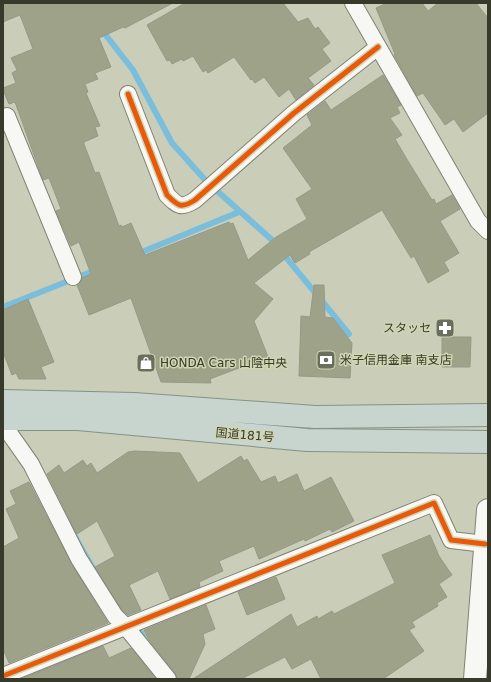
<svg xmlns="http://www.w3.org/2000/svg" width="491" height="682" font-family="'DejaVu Sans','Noto Sans JP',sans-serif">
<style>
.water{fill:#7bbedc}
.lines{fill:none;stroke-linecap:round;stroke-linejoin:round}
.stream{stroke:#7bbedc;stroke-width:6}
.building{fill:#9ea288;stroke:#969989}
.minor-casing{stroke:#808373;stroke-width:18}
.secondary-casing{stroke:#808373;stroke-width:24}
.trunk-casing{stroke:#839386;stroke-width:24}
.minor{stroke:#f7f8f4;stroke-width:16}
.secondary{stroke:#f7f8f4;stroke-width:22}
.trunk{stroke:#c8d4ce;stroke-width:22}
.cycleway-casing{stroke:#d0d6b1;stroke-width:8}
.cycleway{stroke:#e8590c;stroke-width:5}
.labels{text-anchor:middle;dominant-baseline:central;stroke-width:3;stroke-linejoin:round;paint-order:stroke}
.poi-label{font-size:12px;fill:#373a2b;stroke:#d0d6b1;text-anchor:start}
.street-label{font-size:12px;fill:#373a2b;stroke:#d0d6b1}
</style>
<rect width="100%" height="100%" fill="#caceb9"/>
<path class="water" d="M30,447L83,545L115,600L122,609L142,628L148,640L179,679H173L98,581L28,452Z"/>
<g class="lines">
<path class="stream" d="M101,29L133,70L172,143L207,182L271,239L349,334
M137,254L239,212
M3,307L96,270"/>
</g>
<path class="building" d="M3,3H173L125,28L123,27L99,38L111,67L95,73L98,79L85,84L88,92L86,93L100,126L95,127L98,136L84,142V144L95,173L99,172L119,226L121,225L122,227L131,223L145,255L229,222L230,224L233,223L248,260L276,237L307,219L296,199L312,189L283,148L312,125L307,115L325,101L331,110L383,75L401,105L397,107L400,113L390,118L402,135L395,139L408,161L432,200L434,199L436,204L452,195L460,209L440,221L459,253L444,262L449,271L428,283L414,256L411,258L382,210L309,252L310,254L295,263L290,255L254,283L273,299L254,321L268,357L210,379L211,383L161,382L131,298L89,315L77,285L82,278L91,274L79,242L71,246L56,211L61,209L49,178L43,180L15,102L9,104L3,90V88L16,83L12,73L17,70L11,58L33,49L20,15L3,22Z
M185,3H283L298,22L308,18L315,29L318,27L330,43L322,49L331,61L308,78L314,85L296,100L289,89L279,97L264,77L255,83L252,79L251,80L234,57L208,73L206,70L203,72L193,56L183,61L182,59L172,64L170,60L167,61L147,25Z
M387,3H422L428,11L438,3H476L488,18V113L463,132L454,119L445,125L423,93L417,96L394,55L395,54L376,8Z
M314,285H324L325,317L333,318L352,343L350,378L299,376L301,316L310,317Z
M28,299L54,362L41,367L46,379H19L16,373L12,375L3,352V310Z
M442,337H471L470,367H442Z
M135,451L180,453L198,483L241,456L244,461L247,459L261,482L275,476L278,483L297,474L304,491L331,477L354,521L332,532L330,529L305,541L304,539L259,559L254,546L219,561L223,571L199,582L200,587L170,599L158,571L129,585L141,610L128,615L122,610L95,567L115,556L97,521L77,534L47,474L59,465L64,473L83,460L87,466L91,463L97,473L128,452Z
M29,482L71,563L108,623L9,663L3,649V547L19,538L6,509L16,504L10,491Z
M430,535L439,556L452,575L439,584L447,597L437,603L438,606L412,622L415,627L409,630L424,651L383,679H321L311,659L292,669L285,657L241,679H193L291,614L297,627L317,616L318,619L332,611L334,614L395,583L382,555Z
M276,577L285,599L247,615L238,592Z
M206,605L215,629L203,634L205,644L189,679H177L175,673L149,640L144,630Z
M103,646L109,658L131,648L156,679H21Z"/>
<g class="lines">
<defs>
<path id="minor" d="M353,3L478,221L488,231
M128,94L167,195C178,206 181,209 195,200L294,113L378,47
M3,118L7,116L73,277
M3,424L31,464L79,559L115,616L126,627L168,679
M3,676L434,503L451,540L485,544"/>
<path id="secondary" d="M475,679L488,510"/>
<path id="trunk" d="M3,401L134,404L315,417L488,415
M3,419H78L307,440L488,442"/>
</defs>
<use href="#minor" class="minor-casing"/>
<use href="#secondary" class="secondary-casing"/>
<use href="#trunk" class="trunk-casing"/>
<use href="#minor" class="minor"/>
<use href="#secondary" class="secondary"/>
<use href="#trunk" class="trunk"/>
<defs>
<path id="cycleway" d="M128,94L167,195C178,206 181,209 195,200L294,113L378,47
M3,676L434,503L451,540L485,544"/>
</defs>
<use href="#cycleway" class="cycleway-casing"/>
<use href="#cycleway" class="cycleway"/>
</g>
<defs>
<symbol id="pharmacy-square" viewBox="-11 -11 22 22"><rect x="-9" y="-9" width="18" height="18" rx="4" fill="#6a6e5d" stroke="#d0d6b1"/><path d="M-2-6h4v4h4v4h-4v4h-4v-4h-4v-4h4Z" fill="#fff"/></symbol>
<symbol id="bank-square" viewBox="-11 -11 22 22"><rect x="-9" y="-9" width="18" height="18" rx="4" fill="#6a6e5d" stroke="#d0d6b1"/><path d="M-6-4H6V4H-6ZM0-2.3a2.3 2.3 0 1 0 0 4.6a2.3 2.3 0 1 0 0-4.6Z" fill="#fff"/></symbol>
<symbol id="shop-square" viewBox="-11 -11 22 22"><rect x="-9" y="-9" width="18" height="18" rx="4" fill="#6a6e5d" stroke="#d0d6b1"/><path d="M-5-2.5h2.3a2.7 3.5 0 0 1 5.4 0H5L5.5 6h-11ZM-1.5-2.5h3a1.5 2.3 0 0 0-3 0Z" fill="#fff"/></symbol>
</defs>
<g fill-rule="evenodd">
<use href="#pharmacy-square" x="434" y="317" width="22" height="22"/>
<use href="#bank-square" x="315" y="349" width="22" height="22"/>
<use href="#shop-square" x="135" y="352" width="22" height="22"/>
</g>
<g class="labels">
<g class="poi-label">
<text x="431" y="328" text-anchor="end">スタッセ</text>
<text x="340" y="360">米子信用金庫 南支店</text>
<text x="160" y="363">HONDA Cars 山陰中央</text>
</g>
<g class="street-label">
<text transform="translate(245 435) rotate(5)">国道181号</text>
</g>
</g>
<rect width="491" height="682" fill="none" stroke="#373a2b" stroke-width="8"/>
</svg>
